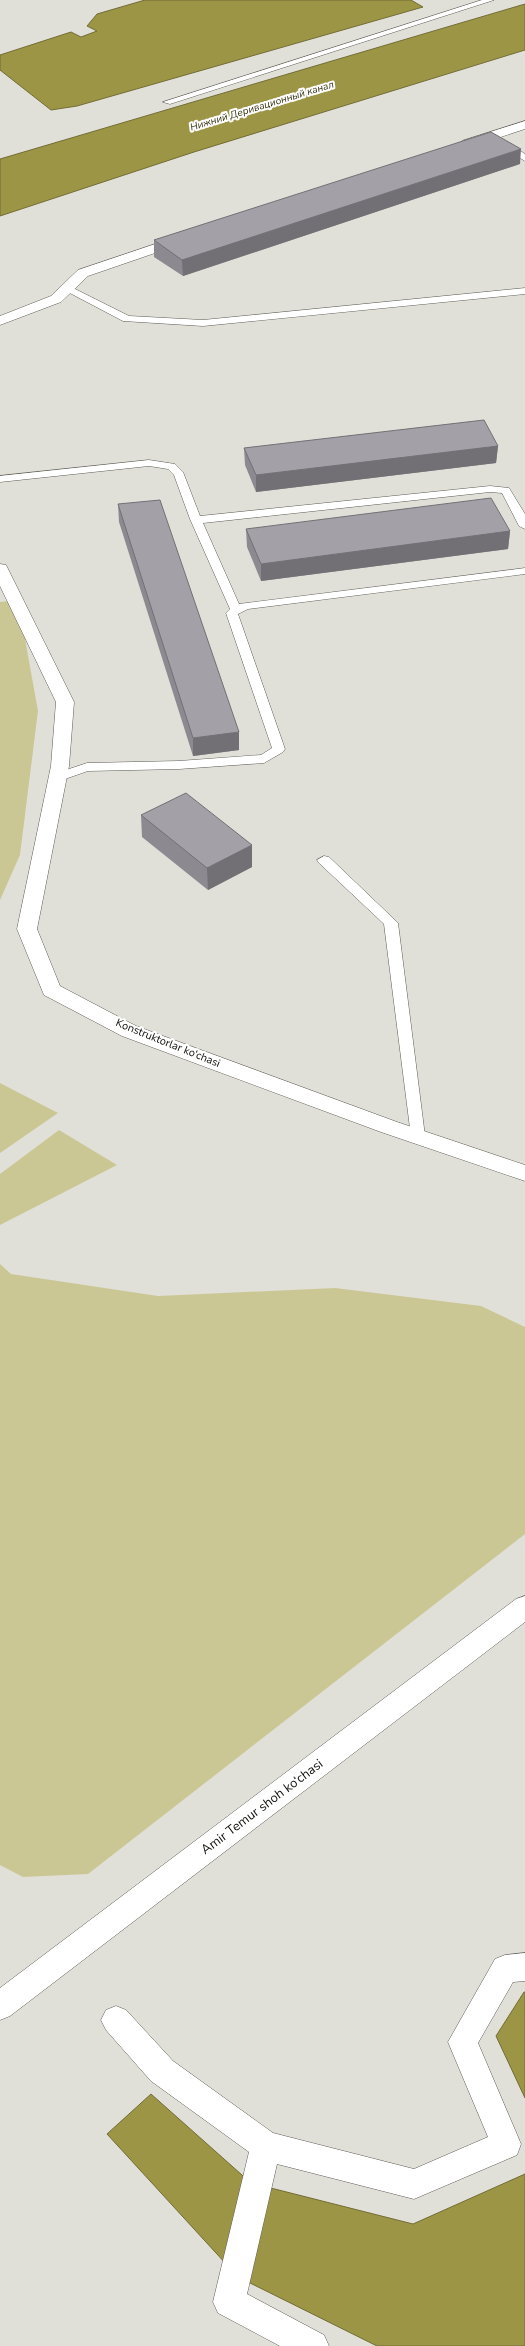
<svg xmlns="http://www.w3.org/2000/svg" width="525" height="2346" font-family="'Nunito Sans',sans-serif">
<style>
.green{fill:#cbc795}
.water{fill:#9d9546;stroke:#726c34}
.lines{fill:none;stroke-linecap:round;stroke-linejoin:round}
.lane-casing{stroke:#5d5c55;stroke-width:1}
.street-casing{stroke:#5d5c55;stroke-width:1}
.secondary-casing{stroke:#5d5c55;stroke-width:1}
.lane{fill:#fff;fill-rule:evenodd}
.street{fill:#fff;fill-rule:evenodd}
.secondary{fill:#fff;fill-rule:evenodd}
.wall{fill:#8c8a90}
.shaded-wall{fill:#727075}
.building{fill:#a3a0a7;stroke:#727075}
.labels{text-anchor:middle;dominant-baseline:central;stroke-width:4;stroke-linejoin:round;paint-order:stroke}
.far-water-label{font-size:10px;font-style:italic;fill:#373411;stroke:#fff}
.street-label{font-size:11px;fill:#0e0e0b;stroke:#fff}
.near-street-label{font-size:13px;fill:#0e0e0b;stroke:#fff}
</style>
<rect width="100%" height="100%" fill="#e0e0d8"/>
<path class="green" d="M18,600L38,711L20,855L0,900V602Z
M0,1083L58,1113L0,1153Z
M59,1130L117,1165L0,1225V1174Z
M0,1264L11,1274L158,1296L335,1288L481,1306L525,1327V1534L88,1874L23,1877L0,1865Z"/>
<path class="water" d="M145,0H411L423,7L77,106L51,110L0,70V55L71,32L81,37L97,31L87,26L97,14Z
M525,4V50L194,152L0,216V159Z
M524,1992H525V2098L496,2036Z
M151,2094L251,2183L413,2224L525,2174V2346H377L238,2277L107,2134Z"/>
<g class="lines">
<defs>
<path id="lane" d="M482,0H494L170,104L163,102Z
M501,142H507L525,154V161L501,146Z
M67,285L129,316L203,320L525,288V294L203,326L123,321L64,290L62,288Z
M149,460L175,464L183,472L200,516L490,486L509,488L525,514V529L519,526L502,493L490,492L203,523L239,604L525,568V574L248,609L238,614L285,749L283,752L264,763L179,769L88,771L62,780H54L52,777L54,774L87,763L179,761L261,755L272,748L226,613L230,609L190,519L174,475L168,469L149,466L0,482V476Z
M324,856L329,857L398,923L425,1136L423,1140H413L411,1136L384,924L319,863L317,860Z"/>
<path id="street" d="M525,121V129L467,148L460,144L462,141Z
M182,235L187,236L189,239L187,242L88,276L61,302L0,325V316L51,296L78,270Z
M0,564L6,565L8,569L74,702L69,766L37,929L60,986L136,1026L397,1122L525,1165V1181L381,1132L122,1036L44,995L17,929L51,766L56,702L0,586Z
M525,1953V1981L513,1982L478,2043L521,2144L517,2155L414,2199L277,2164L247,2294L324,2335L329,2346H280L218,2313L213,2302L249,2152L151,2081L106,2030L101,2020L106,2010L116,2006L126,2010L173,2061L273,2133L414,2169L488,2137L448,2042L495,1959L505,1955Z"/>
<path id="secondary" d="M525,1596V1622L10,2016L0,2020V1988L516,1599Z"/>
</defs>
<use href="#lane" class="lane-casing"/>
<use href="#street" class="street-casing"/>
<use href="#secondary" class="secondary-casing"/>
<use href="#lane" class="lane"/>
<use href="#street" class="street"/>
<use href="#secondary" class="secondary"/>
</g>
<path class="wall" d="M520,164L183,276L154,257V240Z
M498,446L496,463L256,492L245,465L244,448Z
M118,504L239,750L193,756L119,522Z
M246,529L510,531L508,549L261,581L247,547Z
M141,815L252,845V867L208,890L142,837Z"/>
<path class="shaded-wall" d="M521,149L520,164L183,276L182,260Z
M498,446L496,463L256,492V475Z
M510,531L508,549L261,581V564Z
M239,732V750L193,756V738Z
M252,845V867L208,890L207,868Z"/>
<path class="building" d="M491,132L521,149L182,260L154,240Z
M484,420L498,446L256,475L244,448Z
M491,498L510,531L261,564L246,529Z
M160,500L239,732L193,738L118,504Z
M186,793L252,845L207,868L141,815Z"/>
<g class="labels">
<g class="far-water-label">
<text transform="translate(262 106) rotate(-17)">Нижний Деривационный канал</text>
</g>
<g class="street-label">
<text transform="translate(168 1043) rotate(22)">Konstruktorlar ko‘chasi</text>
</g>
<g class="near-street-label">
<text transform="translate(262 1807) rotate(-37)">Amir Temur shoh ko‘chasi</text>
</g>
</g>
</svg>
